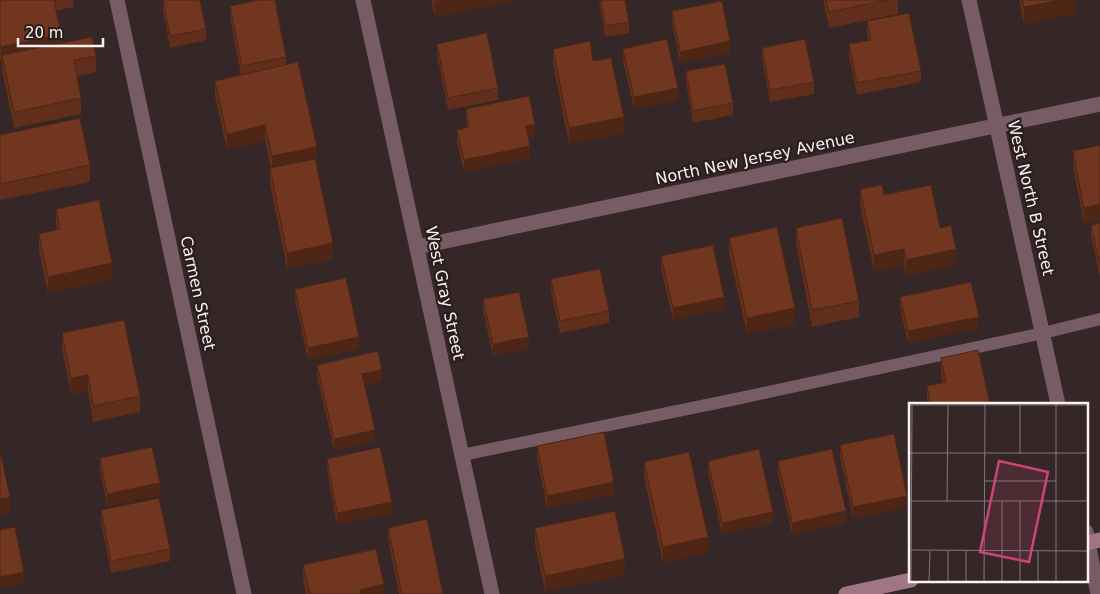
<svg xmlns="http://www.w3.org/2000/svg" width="1100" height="594" font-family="'DejaVu Sans',sans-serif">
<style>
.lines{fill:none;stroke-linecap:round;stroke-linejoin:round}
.lane{stroke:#775b65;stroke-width:12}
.street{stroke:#775b65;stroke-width:15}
.secondary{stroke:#a17585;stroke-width:15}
.wall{fill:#602e1b}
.shaded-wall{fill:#4e2616}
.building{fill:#70361f;stroke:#4e2616}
.labels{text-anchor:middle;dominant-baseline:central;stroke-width:4.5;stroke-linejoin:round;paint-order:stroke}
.street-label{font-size:16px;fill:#fbf2f2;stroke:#2b1e1e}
.inset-road{fill:none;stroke:#847878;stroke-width:1}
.view{fill:#cd4479;fill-opacity:0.15;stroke:#cd4479;stroke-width:2.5}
.inset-edge{fill:none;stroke:#fbf2f2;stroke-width:2.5}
</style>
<rect width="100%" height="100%" fill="#352727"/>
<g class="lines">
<path class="lane" d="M462,455L736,399L1043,333L1100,319"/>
<path class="street" d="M117,0L244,594
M363,0L492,594
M969,0L1058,404
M417,247L1100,104
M1086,532L1098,594"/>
<path class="secondary" d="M1086,543L1100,540
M846,594L911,580"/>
</g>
<path class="wall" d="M0,0H73V7L56,11L61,43L96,56V72L77,76L81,98V114L14,128L2,71V63H1L0,60Z
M163,0L206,29V40L170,48L163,11Z
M431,0H513V1L435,17Z
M599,0H625L629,22V33L605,37Z
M823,0H898V14L829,28Z
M1019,0H1076V13L1024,24Z
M230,6L286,57V65L317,163L333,259L287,269L270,184V168H271L265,141L227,150L215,97V81L241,75L230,18Z
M672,11L730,53L680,63L672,23Z
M867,21L921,71V82L857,95L849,56V44L868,41L867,33Z
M437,44L498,88V100L448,110L437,55Z
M762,48L814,82V94L770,102L762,59Z
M553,49L593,61L624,133L569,144L553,65Z
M623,49L678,99L634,109L623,61Z
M686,71L733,103V115L693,123L686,83Z
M466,109L535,135L528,137L530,158L464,172L457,142V130L467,128L466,121Z
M0,135L90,165V182L0,200Z
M1100,145V220L1084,224L1073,167V151Z
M860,189L884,195L940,228L956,265L906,276L904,265L874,271L860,206Z
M56,209L112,279L48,293L39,250V234L57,230L56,225Z
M1100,223V277L1091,237V225Z
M796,228L859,301V317L812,327L796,244Z
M729,238L795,324L747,334L729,254Z
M661,256L724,309L673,320L661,268Z
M551,279L609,311V323L560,333L551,291Z
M295,289L359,349L308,360L295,300Z
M900,297L979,328L908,343L900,309Z
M483,299L529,348L493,356L483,311Z
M62,333L140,396V412L93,422L88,391L71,394L62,349Z
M941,358L990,404H927V386L942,383L941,374Z
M317,365L382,381L364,385L375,442L334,450L317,376Z
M840,445L907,507L853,519L840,457Z
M537,446L614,494L547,508L537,458Z
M100,458L160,495L107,506L100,470Z
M327,459L392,513L337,525L327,470Z
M708,461L773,523L722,534L708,472Z
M778,461L846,523L792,534L778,473Z
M644,462L708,553L663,563L644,478Z
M101,510L170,549V561L111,573L101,522Z
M388,528L443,594H399L388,540Z
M535,528L625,575L545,592L535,545Z
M303,565L384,594H306L303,581Z"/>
<path class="shaded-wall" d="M440,0H513V1L435,17V1Z
M1061,0H1076V13L1024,24V7Z
M61,34V51L2,55V63H1V47Z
M730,41V53L680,63V52Z
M678,88V99L634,109V97Z
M624,117V133L569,144V128Z
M535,124V135L526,137V126Z
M265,125V141L227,150V134Z
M530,146V158L464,172V160Z
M317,147V163L272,172V156Z
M1100,204V220L1084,224V208Z
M333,243V259L287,269V253Z
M904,249V265L874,271V255Z
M956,249V265L906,276V260Z
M112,263V279L48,293V277Z
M724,297V309L673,320V308Z
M795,308V324L747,334V318Z
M979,317V328L908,343V331Z
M359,337V349L308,360V348Z
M529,337V348L493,356V344Z
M382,370V381L362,386V374Z
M88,375V391L71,394V378Z
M375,430V442L334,450V439Z
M614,482V494L547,508V496Z
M160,483V495L107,506V494Z
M907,496V507L853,519V507Z
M10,497V513L0,515V499Z
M392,502V513L337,525V513Z
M846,511V523L792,534V523Z
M773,512V523L722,534V523Z
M708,537V553L663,563V547Z
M625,559V575L545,592V576Z
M24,572V584L0,589V577Z
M384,584V594H360V590Z"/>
<path class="building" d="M0,0H54L61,34L1,47L0,43Z
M163,0H200L206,29L170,36Z
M259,0H275L286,57L242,66L230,6Z
M601,0H625L629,22L605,26Z
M826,0H888L829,12Z
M1022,0H1061L1024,7Z
M722,1L730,41L680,52L672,11Z
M909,13L921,71L857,83L849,44L871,40L867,21Z
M487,33L498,88L448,98L437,44Z
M92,37L96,56L74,60L81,98L14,112L2,55Z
M667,39L678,88L634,97L623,49Z
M805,39L814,82L770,90L762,48Z
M590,41L593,61L611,58L624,117L569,128L553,49Z
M298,62L317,147L272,156L265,125L227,134L215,81Z
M725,64L733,103L693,111L686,71Z
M529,96L535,124L526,126L530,146L464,160L457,130L469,127L466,109Z
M80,118L90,165L0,184V135Z
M1100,145V204L1084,208L1073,151Z
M315,159L333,243L287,253L270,168Z
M882,185L884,195L931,185L940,228L951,225L956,249L906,260L904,249L874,255L860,189Z
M99,200L112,263L48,277L39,234L60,229L56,209Z
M842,218L859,301L812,310L796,228Z
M1100,223V265L1091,225Z
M777,227L795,308L747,318L729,238Z
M713,245L724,297L673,308L661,256Z
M600,269L609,311L560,321L551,279Z
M346,278L359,337L308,348L295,289Z
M971,282L979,317L908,331L900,297Z
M519,292L529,337L493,344L483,299Z
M124,320L140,396L93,406L88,375L71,378L62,333Z
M978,350L990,404H931L927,386L946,382L941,358Z
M378,351L382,370L362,374L375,430L334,439L317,365Z
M604,432L614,482L547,496L537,446Z
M894,434L907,496L853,507L840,445Z
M152,447L160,483L107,494L100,458Z
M380,447L392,502L337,513L327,459Z
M759,449L773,512L722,523L708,461Z
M832,449L846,511L792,523L778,461Z
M0,451L10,497L0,499Z
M689,452L708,537L663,547L644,462Z
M159,498L170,549L111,561L101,510Z
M615,511L625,559L545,576L535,528Z
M427,519L443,594H402L388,528Z
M15,527L24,572L0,577V530Z
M376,549L384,584L360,590L361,594H310L303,565Z"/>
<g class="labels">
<g class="street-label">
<text transform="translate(755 158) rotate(-12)">North New Jersey Avenue</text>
<text transform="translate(1031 198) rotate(77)">West North B Street</text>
<text transform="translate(198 293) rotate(78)">Carmen Street</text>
<text transform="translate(445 293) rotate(78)">West Gray Street</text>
</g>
</g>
<g transform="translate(909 403)">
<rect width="179" height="179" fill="#352727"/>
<path class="inset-road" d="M0,2H179M111,2V51M0,50H179M75,78H147M0,98H179M38,98L39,2M0,147L179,148M57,148V178M129,148V178M2,178L3,2M20,178L21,148M39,178V148M75,178L76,0M93,178V99M111,178V99M147,178V0"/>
<path class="view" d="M90,58L139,69L120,159L71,149Z"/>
<rect width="179" height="179" class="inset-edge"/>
</g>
<path d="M18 38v8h85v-8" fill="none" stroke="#fbf2f2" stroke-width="2.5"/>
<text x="25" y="38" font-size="15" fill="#fbf2f2" stroke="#2b1e1e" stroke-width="4" paint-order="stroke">20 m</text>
</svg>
